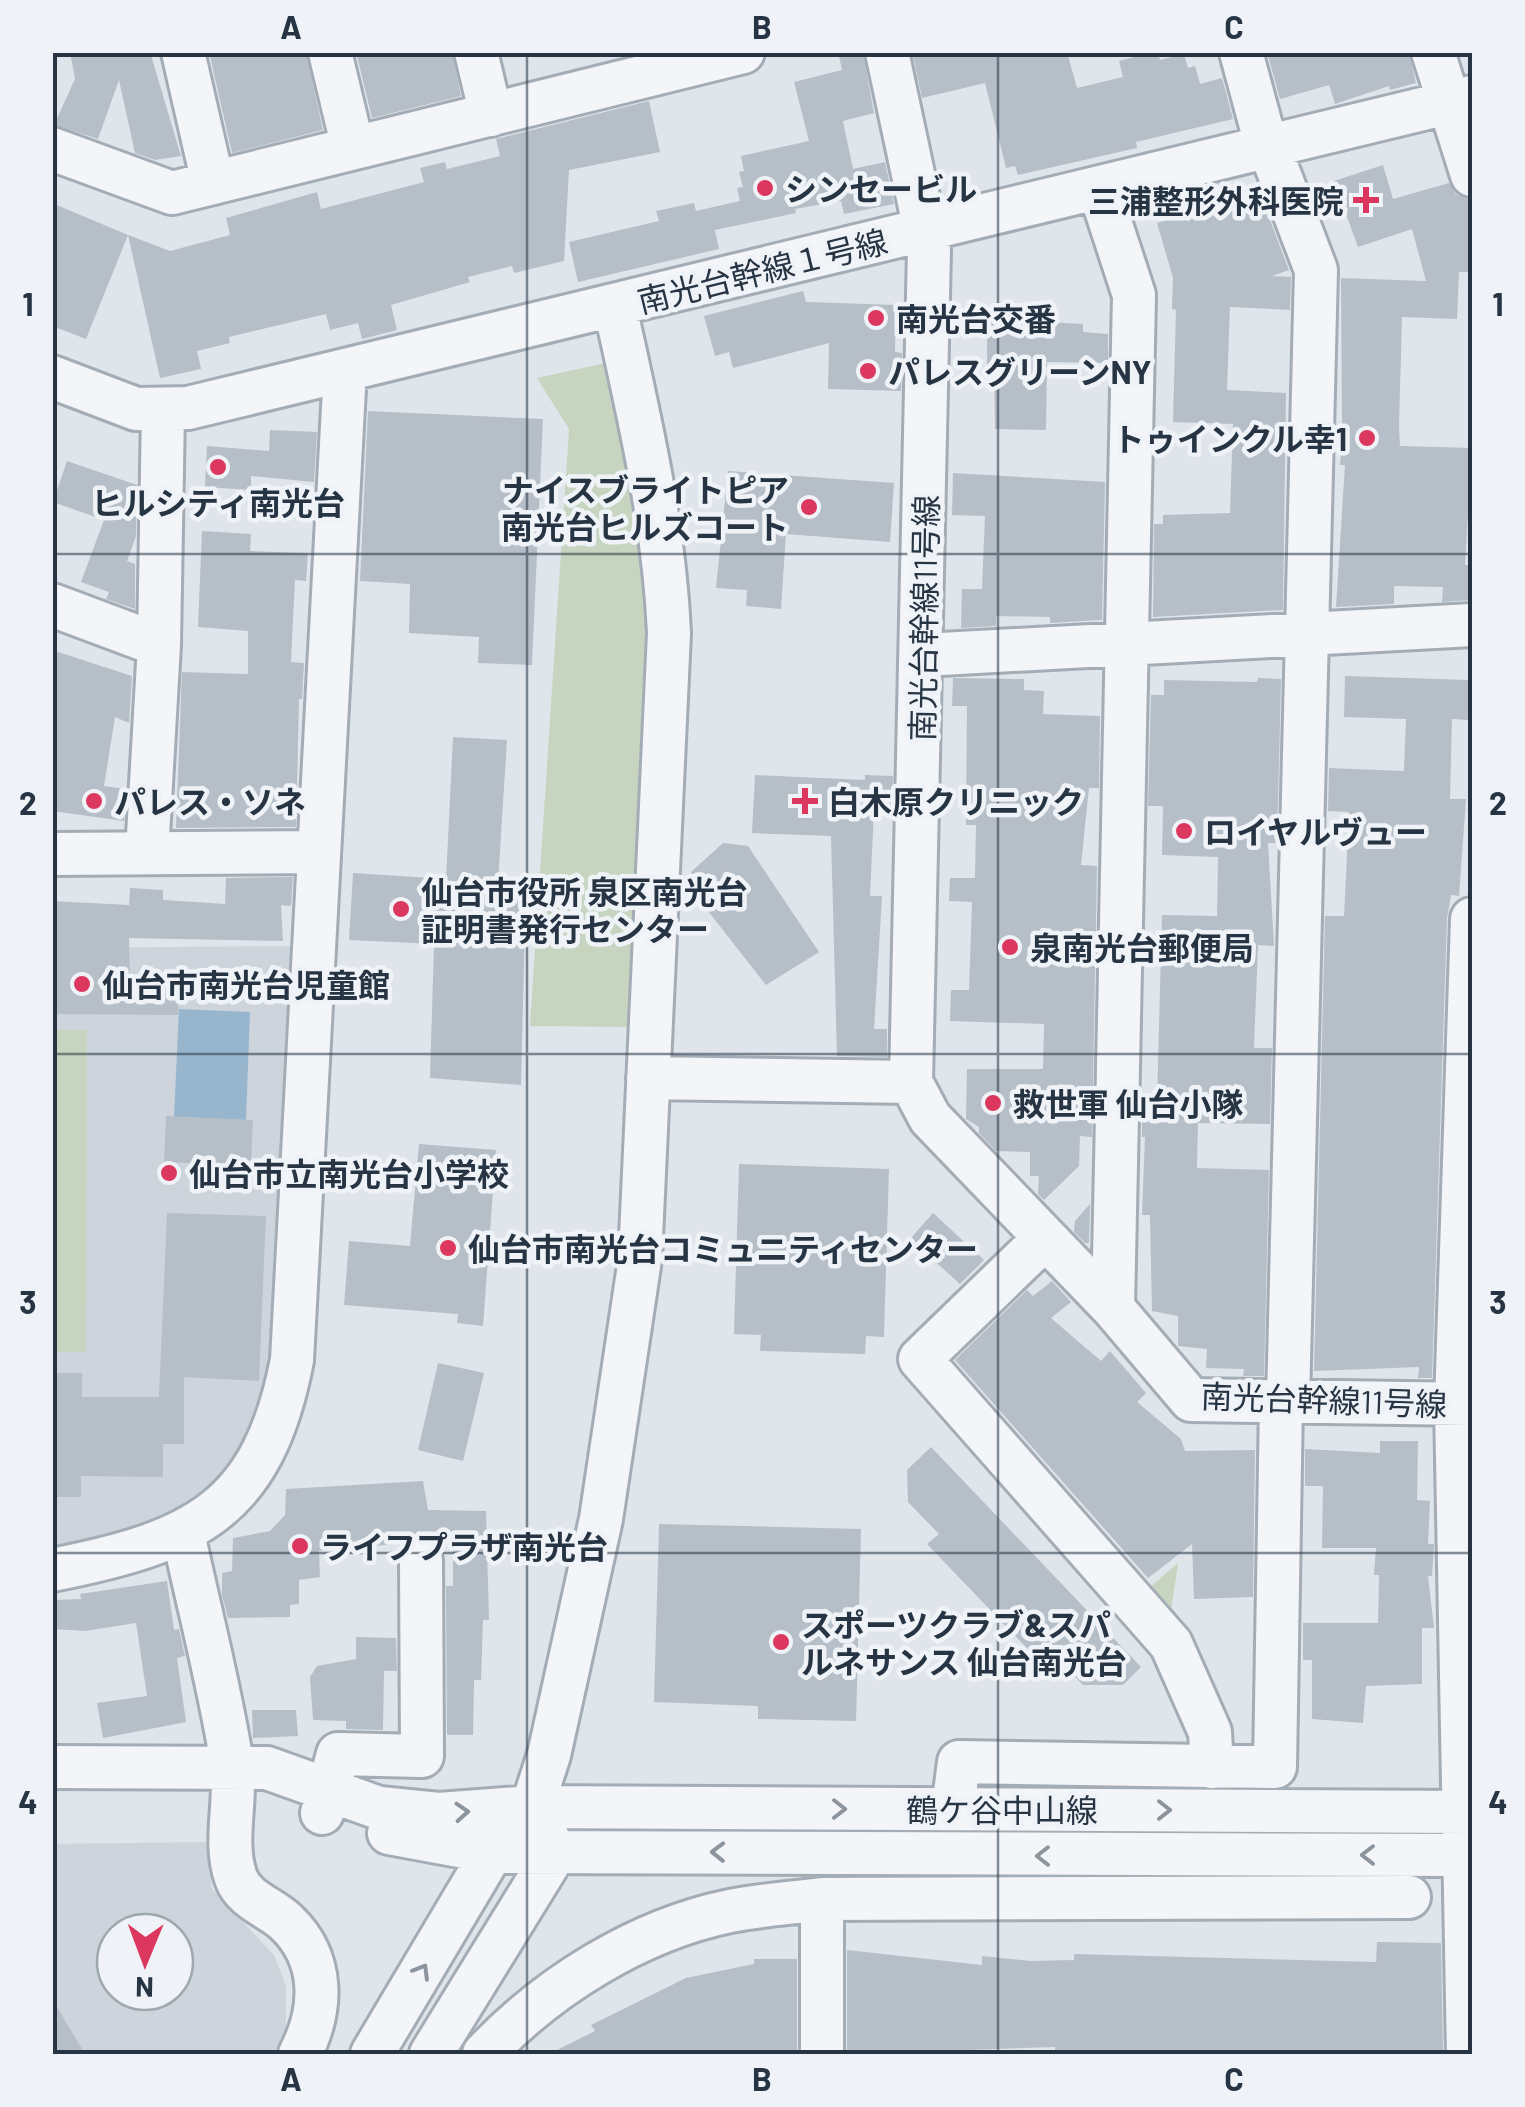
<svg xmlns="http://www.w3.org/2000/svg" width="1525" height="2107" font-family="Barlow,'Noto Sans JP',sans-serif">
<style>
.built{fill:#cdd4dc;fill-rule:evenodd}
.green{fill:#c7d5c0}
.water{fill:#97b6ce}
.building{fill:#b6bec8}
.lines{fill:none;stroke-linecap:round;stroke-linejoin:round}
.minor-casing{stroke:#a4acb5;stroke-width:48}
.minor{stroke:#f3f5f8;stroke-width:42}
.oneway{stroke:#8c949e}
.grid{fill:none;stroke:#263443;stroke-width:2.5;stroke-opacity:0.55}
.poi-dot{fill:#dc385f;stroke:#eff3f7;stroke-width:4}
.labels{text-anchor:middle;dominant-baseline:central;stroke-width:9;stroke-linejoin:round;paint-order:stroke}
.poi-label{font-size:32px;font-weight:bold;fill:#263443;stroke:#eff3f7;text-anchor:start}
.street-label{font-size:32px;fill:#263443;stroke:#eff3f7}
.neatline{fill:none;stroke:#263443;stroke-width:4}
.grid-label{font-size:32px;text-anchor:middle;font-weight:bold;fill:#263443}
</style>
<rect width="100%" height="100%" fill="#dfe5ea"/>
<path class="built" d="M297,946L274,1398L208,1498L156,1528L53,1553V948Z
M206,1842L212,1889L274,1955L286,1986V2029L274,2054H53L52,1844ZM115,1932H175V1992H115Z"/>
<path class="green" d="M606,363L622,411L655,609L635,989L629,1027L530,1026L569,429L537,378Z
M52,1030H87L86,1352H53Z
M1178,1563L1171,1611L1148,1589Z"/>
<path class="water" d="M179,1009L250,1012L246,1120L174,1117Z"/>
<path class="building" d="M70,52H150L181,156L155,160L135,153L119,80L98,139L54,125L75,79Z
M209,52H306L323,130L232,153Z
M356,52H452L461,96L372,118Z
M838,52H863L874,113L843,121L853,169L885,162L894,204L844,214L841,201L795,209L796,213L715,230L719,249L578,282L569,242L659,221L656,211L694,203L696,211L740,201L737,188L743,187L739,172L744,171L741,156L809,141L794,82L842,70Z
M927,52H1067L1077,88L1123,77L1119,61L1153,52H1158L1160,60L1184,54L1188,68L1195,66L1200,84L1222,78L1233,119L1136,142L1137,148L1018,175L1015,166L1006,168L985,83L922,98L913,56Z
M1267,52H1409L1416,83L1390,90L1389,86L1335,104L1329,85L1280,99Z
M649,101L660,152L569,170L564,261L514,273L512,266L468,277L470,282L391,305L397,330L362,339L358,323L330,330L326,314L229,337L230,343L197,351L201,369L160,378L128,235L170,251L230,235L226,218L317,192L321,209L424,182L420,168L445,162L447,169L500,156L496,139L500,138Z
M1383,165L1393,199L1449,183L1456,194L1469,199L1472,212V272H1459L1457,319L1402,317L1399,426L1400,446L1472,448L1465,565H1472L1471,600L1442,602L1443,587L1394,586V604L1336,607L1345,465H1340L1341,452H1337V424H1342L1341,278L1426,281L1412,229L1358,247L1334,181Z
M1257,186L1289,270L1272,276L1291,277L1290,310L1230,307L1227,390L1286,393L1283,610L1153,617L1154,524H1163V515L1230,513L1233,424L1173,422L1176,310L1172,309L1173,278L1157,223L1229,202L1228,192Z
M52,203L128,235L86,339L52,326Z
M803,291L806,302L896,305L895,352L902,353L901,391L828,389L829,343L733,368L729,352L715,356L704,316Z
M987,314L1048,316V322L1083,324V332L1108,334V363L1047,362L1046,430L995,429L994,365H987Z
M368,411L543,419L532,665L478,663L479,637L409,633L410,584L360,581Z
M270,430L317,432L314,482L251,476V490L205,487L207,446L269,451Z
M67,461L137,485L136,536L127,561L135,564V609L106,599L109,592L81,582L104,520L53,502Z
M728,471L894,483L890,542L786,534L781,609L746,606L747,590L716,588Z
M953,473L1105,482L1102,620L1050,623V617L996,616V626L961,628L962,589H982L985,516L952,515Z
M202,531L251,534L250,551L308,553L306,581L295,580L291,662L304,663L302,699H299L296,827L176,828L182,672L248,674V631L198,627Z
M52,650L132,676L129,723L115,717L104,786L126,789L124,821L52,811Z
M1345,676L1469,680L1468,720L1452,719L1450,799H1466L1459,896L1451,895L1447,918L1432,1378H1418L1419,1367L1314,1371L1325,916H1344L1349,812L1328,811L1329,768L1404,771L1406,719L1344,717Z
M953,678L1024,679V690L1044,691L1043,714L1100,716L1099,788H1089L1081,865L1097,866L1092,1137L1080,1136L1079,1166L1044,1200L1038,1194L1039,1176H1030V1152L996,1151L979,1133V1127L966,1119L967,1069H1043L1044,1024L950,1021L951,990H969L972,902L949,901L950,878H975L976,825H966L967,706H952Z
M1258,678L1281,679L1277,843H1268L1274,946L1258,945L1254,1048H1272L1270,1124L1198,1123L1197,1168L1269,1170L1264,1376H1243L1244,1369L1206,1368L1207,1349L1178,1346V1316L1152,1311L1150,1215H1142L1145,1137H1142V1101L1157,1102L1162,915L1217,916L1218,857L1162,855L1163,806H1148L1151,695H1164V680L1257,682Z
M453,737L507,740L498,882L526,883L521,1085L430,1078L434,944L349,940L353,873L446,879Z
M755,775L865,780V775L893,776L892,810H874L870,896H882L874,1029H887V1057L837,1056L831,836L752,833Z
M723,843L748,846L819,952L766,985L694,893L691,872Z
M293,877L291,906L281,905L283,941L129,938L130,986L179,988L178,1015L52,1014V901L129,905L130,888L163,890V900L225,904L226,878Z
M166,1116L253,1120L251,1166L164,1162Z
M419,1144L496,1150L483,1326L457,1323L458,1314L344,1305L349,1241L410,1246Z
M739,1164L889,1169L884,1337L866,1336L865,1354L760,1351L761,1335L734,1334Z
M1090,1204L1089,1243H1085L1074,1232L1075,1221Z
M167,1213L266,1216L259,1381L184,1377V1444H163V1477L81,1476V1497H52V1373H82V1397H159Z
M933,1213L984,1260L960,1284L910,1239Z
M1052,1281L1071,1302L1051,1318L1101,1361L1110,1351L1146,1393L1137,1402L1181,1439L1185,1451L1255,1450L1253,1597L1194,1599L1192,1544L1148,1578L955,1360L1027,1290L1033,1296Z
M438,1363L484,1373L463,1461L418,1450Z
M1380,1441H1418L1417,1500L1430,1501L1428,1544H1434L1432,1576H1428L1434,1628H1422V1684L1366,1686L1363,1723L1312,1719V1660H1303V1623H1378L1379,1575H1374L1376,1548H1322L1323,1486H1305V1449L1380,1453Z
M931,1447L1141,1667L1123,1685H1083L1055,1655L1044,1666L927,1544L939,1534L908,1502L907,1470Z
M423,1481L428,1510L486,1511L489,1620H483L481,1680H474L473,1735H447L446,1586H453V1538L420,1536L405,1543L319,1551L320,1577L299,1580V1604L290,1605V1617L228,1618L222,1595V1573L232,1571L233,1538L270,1531L285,1515L286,1489Z
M659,1524L861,1529L856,1721L758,1719V1706L654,1702Z
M167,1581L174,1630L179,1629L185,1656L177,1658L186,1722L103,1738L97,1703L147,1696L136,1623L85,1631L52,1629V1600L81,1599L80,1594Z
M356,1637L396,1638L397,1671H384L383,1730L346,1729V1721L313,1720L310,1677L317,1666L356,1659Z
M252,1710H296L298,1736L253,1738Z
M1377,1942L1441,1943L1443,2054H1055V2047L847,2054V1950L982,1965V1956L1031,1961L1074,1960V1954L1376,1962Z
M754,1959H797V2054H549L595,2031L591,2025L686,1978L754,1964Z
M52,1999L85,2054H52Z"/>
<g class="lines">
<defs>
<path id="minor" d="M183,52L213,183
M330,52L353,148
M476,52L491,115
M887,52L929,249L911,1082L930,1118L1113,1308L1191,1400L1472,1404
M1241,52L1261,126L1316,270L1288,1402
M1433,52L1472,175
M52,149L172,193L743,52
M1099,188L1134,295L1113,1308
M52,377L136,409L188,408L1472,97
M52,605L159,645
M923,655L1472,625
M147,853L159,645L163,411
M52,854L319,852
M648,1078L911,1082
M1044,1239L920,1359L1171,1644L1210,1732L1212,1767
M183,1533C199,1609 220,1687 232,1764C237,1801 223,1842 236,1878C244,1900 270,1907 286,1922C325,1959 323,2010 300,2054
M52,1570C194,1542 263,1511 292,1360L345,370
M52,1767L267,1768L379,1808L439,1814L532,1807L1472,1812
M953,1809L959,1762L1275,1767L1281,1402
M322,1813L338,1754L422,1756L421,1561
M389,1833L492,1852L1472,1855
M822,1899V2054
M372,2054L492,1852L532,1807L549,1755L601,1519L640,1259L669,633C664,521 639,416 615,307
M431,2054L555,1853L546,1834
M484,2054C548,1986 638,1930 730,1911C760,1905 792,1903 822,1899L1409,1897
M1468,2054L1456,1404L1472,919"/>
</defs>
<use href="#minor" class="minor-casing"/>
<use href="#minor" class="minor"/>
</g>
<defs><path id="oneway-chevron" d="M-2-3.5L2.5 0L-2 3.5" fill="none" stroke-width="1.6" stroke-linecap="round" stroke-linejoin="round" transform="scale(2.5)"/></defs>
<g class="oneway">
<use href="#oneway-chevron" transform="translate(839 1809)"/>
<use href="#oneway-chevron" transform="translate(1164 1810)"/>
<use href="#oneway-chevron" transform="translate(462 1812) rotate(-4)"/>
<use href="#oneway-chevron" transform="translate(718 1852) rotate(-179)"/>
<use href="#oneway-chevron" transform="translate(1368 1855) rotate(180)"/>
<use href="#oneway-chevron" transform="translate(1043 1856) rotate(-180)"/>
<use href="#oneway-chevron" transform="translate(422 1971) rotate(-59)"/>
</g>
<path class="grid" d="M527,52V2054M998,52V2054M52,554H1472M52,1054H1472M52,1553H1472"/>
<g class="poi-dot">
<circle cx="765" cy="188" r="10"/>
<path d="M1361 185h10v10h10v10h-10v10h-10v-10h-10v-10h10z"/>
<circle cx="876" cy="318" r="10"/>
<circle cx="868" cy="371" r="10"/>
<circle cx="1367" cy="438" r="10"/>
<circle cx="218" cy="467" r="10"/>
<circle cx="809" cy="507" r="10"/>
<circle cx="94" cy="801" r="10"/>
<path d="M800 786h10v10h10v10h-10v10h-10v-10h-10v-10h10z"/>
<circle cx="1184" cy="831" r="10"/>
<circle cx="401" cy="909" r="10"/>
<circle cx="1010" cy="947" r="10"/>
<circle cx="82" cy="984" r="10"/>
<circle cx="993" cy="1103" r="10"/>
<circle cx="169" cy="1173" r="10"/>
<circle cx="448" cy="1248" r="10"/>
<circle cx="300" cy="1546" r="10"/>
<circle cx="781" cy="1642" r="10"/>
</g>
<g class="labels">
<g class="poi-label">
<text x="785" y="188">シンセービル</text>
<text x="1344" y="200" text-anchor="end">三浦整形外科医院</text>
<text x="896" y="318">南光台交番</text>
<text x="888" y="371">パレスグリーンNY</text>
<text x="1347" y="438" text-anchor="end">トゥインクル幸1</text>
<text x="789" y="489" text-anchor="end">ナイスブライトピア<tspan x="789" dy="37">南光台ヒルズコート</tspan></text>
<text x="218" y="502" text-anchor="middle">ヒルシティ南光台</text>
<text x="114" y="801">パレス・ソネ</text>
<text x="828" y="801">白木原クリニック</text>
<text x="1204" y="831">ロイヤルヴュー</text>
<text x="421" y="891">仙台市役所 泉区南光台<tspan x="421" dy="37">証明書発行センター</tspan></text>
<text x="1030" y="947">泉南光台郵便局</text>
<text x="102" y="984">仙台市南光台児童館</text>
<text x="1013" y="1103">救世軍 仙台小隊</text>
<text x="189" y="1173">仙台市立南光台小学校</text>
<text x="468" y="1248">仙台市南光台コミュニティセンター</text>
<text x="320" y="1546">ライフプラザ南光台</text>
<text x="801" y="1624">スポーツクラブ&amp;スパ<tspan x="801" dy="37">ルネサンス 仙台南光台</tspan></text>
</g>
<g class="street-label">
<text transform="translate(762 270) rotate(-14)">南光台幹線１号線</text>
<text transform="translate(923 618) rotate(-89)">南光台幹線11号線</text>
<text transform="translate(1324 1399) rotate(2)">南光台幹線11号線</text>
<text x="1002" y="1809">鶴ケ谷中山線</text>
</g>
</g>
<rect width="1525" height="2107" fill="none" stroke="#eff3f7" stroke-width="110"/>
<g transform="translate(145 1962) rotate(181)"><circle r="48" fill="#eff3f7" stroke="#9fa7af" stroke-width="2.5"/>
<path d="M0-8L18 38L0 25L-18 38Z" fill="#dc385f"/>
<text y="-15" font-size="28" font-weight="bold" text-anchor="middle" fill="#263443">N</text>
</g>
<rect x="55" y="55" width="1415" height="1997" class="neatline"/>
<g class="grid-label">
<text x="291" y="39">A</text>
<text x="762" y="39">B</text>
<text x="1234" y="39">C</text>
<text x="28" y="316">1</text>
<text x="1498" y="316">1</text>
<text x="28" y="815">2</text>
<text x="1498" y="815">2</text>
<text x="28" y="1314">3</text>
<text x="1498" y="1314">3</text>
<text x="28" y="1814">4</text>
<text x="1498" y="1814">4</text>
<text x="291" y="2091">A</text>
<text x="762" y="2091">B</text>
<text x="1234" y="2091">C</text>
</g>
</svg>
